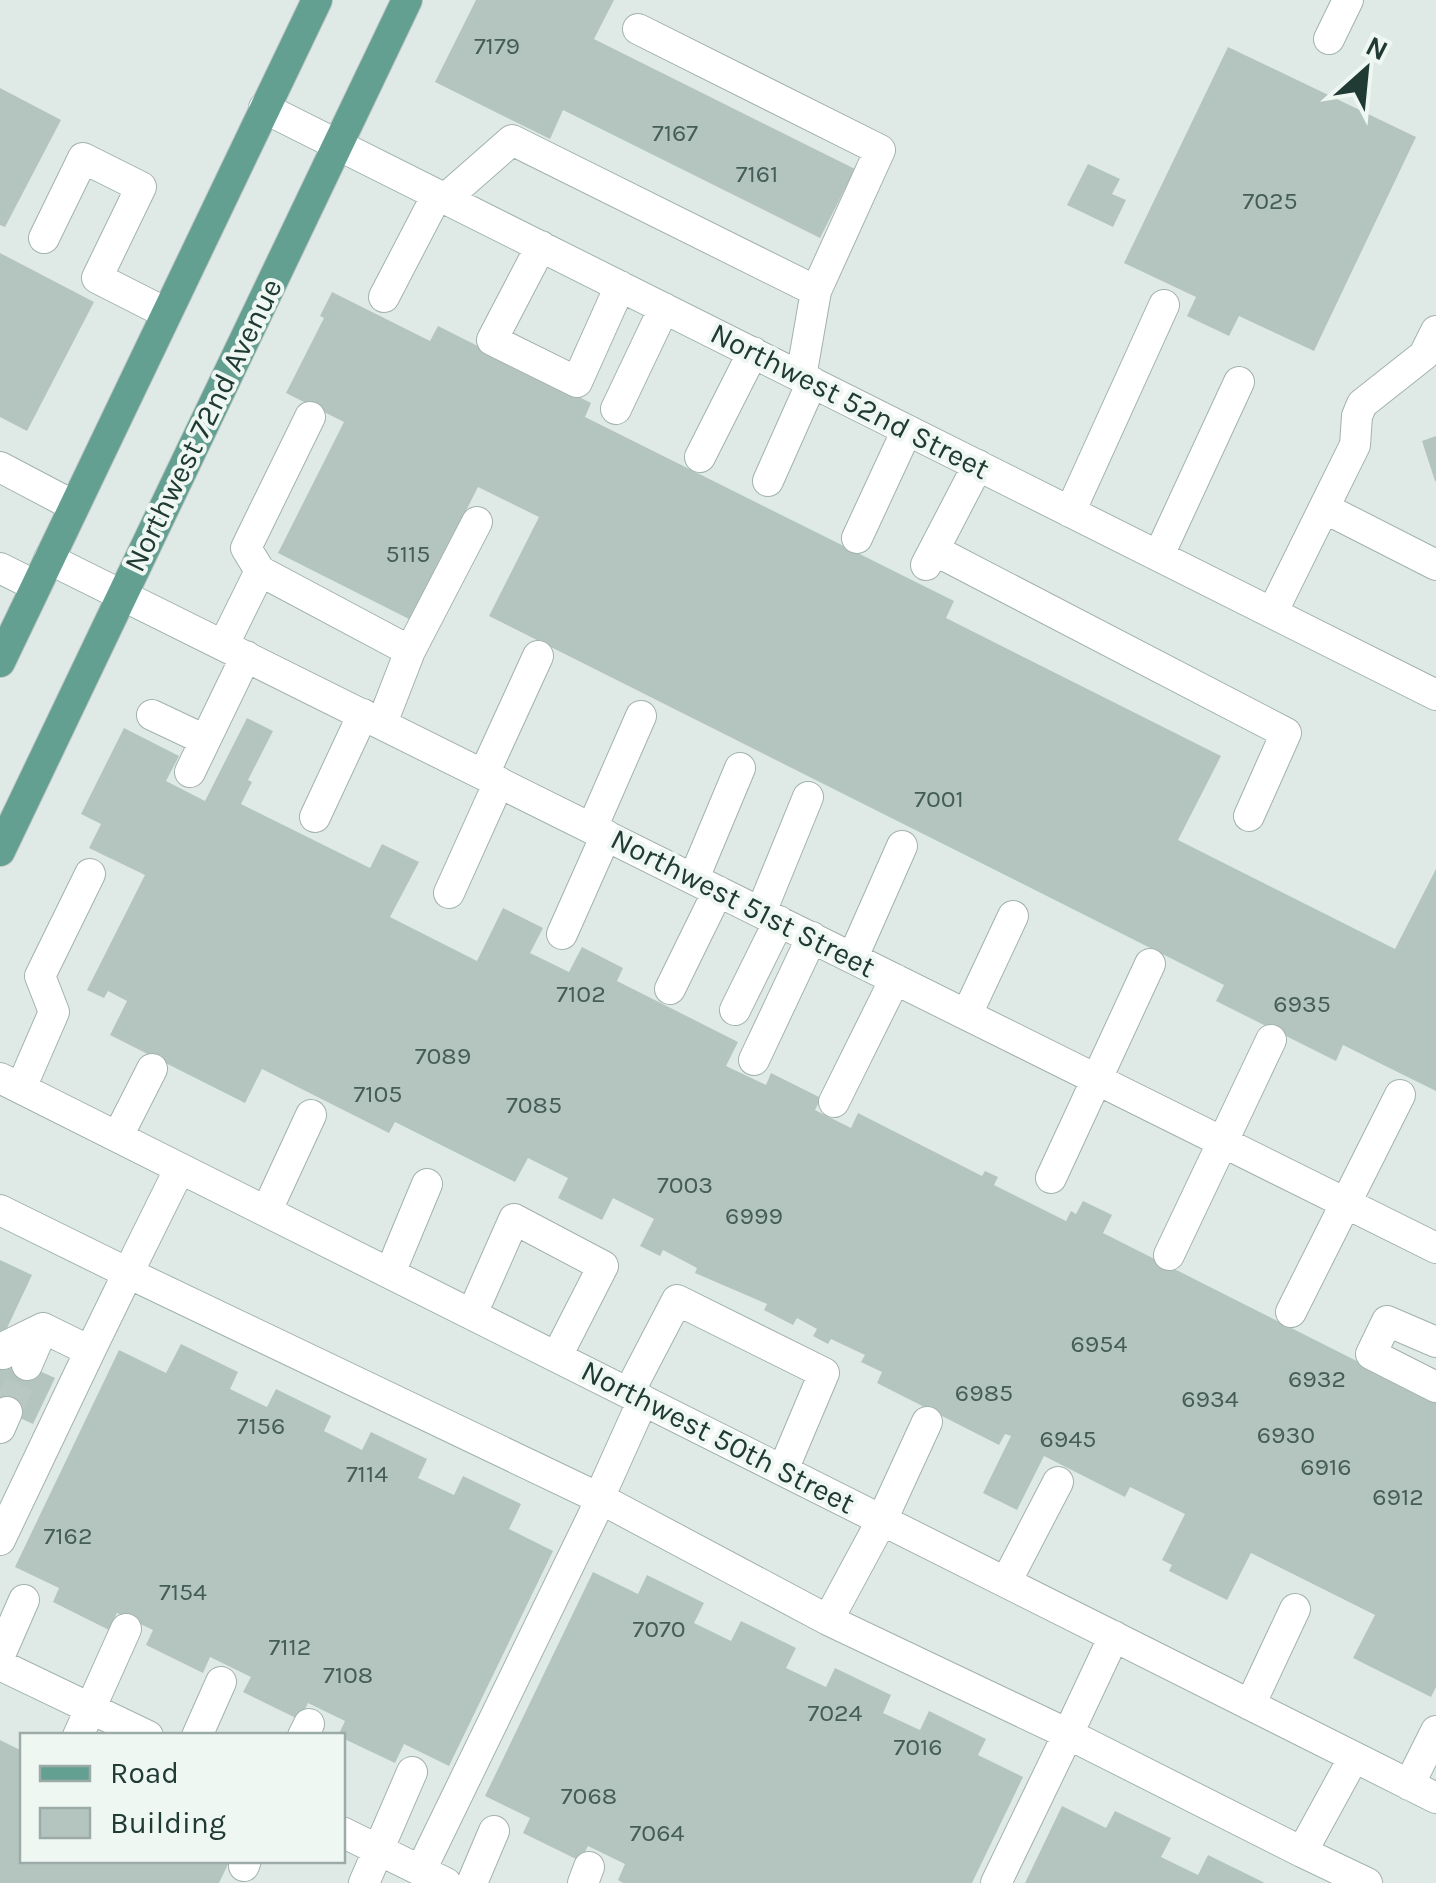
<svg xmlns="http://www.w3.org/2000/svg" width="1436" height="1883" font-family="Karla,sans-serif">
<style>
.building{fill:#b4c5bf}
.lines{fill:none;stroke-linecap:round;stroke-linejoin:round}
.minor-tunnel{stroke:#b9c7c2;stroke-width:30;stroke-dasharray:30 15;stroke-linecap:butt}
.minor-casing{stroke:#a2b2ad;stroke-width:32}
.major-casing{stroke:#bcc4c2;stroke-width:32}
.minor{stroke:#fff;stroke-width:30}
.major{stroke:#64a092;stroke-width:30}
.labels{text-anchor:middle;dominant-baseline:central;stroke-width:8;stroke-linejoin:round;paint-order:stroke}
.number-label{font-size:25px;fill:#455d57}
.street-label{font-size:30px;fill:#203a34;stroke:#eff7f3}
</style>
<rect width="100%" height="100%" fill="#dfeae6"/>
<path class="building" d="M476,0H614L594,39L855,169L820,238L563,110L550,139L435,82Z
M1228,47L1416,137L1314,351L1239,316L1229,336L1187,316L1196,297L1124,263Z
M0,88L61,120L5,227L0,225Z
M1088,164L1120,179L1112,194L1126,200L1113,227L1067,205Z
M0,253L94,302L27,431L0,417Z
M332,292L430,341L438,326L591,403L585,417L954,601L946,618L1221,756L1178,840L1395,949L1436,869V1091L1343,1045L1336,1061L1216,1001L1224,985L489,616L539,517L478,487L411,620L278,553L344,422L286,393L324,318L320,316Z
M1436,436V481H1435L1422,441Z
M247,718L273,731L248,780L252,782L241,804L370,868L382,844L419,862L390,917L477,961L503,908L543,928L530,953L569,972L582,947L623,968L617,981L738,1042L726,1066L766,1085L771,1073L821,1098L815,1110L851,1128L858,1113L982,1176L985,1171L998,1177L994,1185L1066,1221L1071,1211L1076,1214L1083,1201L1112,1215L1103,1233L1436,1401V1687L1431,1697L1353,1658L1375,1615L1251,1553L1227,1600L1169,1571L1172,1565L1162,1560L1185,1514L1130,1487L1125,1497L1044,1456L1017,1510L983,1493L1011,1436L1005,1434L999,1445L877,1383L882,1372L861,1362L865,1355L831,1339L828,1344L813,1336L817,1329L797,1318L793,1325L764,1310L767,1304L695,1273L697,1268L663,1250L660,1256L640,1246L654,1219L613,1198L602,1220L558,1198L568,1178L528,1158L515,1182L395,1122L389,1133L262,1069L245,1103L110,1035L127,1001L108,991L104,998L87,990L145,875L89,848L101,824L81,814L124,728L179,756L166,781L205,801Z
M0,1260L32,1275L0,1343Z
M181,1344L238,1372L230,1389L267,1407L276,1389L331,1416L324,1431L362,1450L371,1432L427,1459L418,1478L454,1495L463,1476L521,1504L509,1529L553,1551L449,1766L404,1744L395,1763L338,1736L345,1721L308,1703L300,1720L243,1692L251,1677L210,1657L203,1673L146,1645L153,1630L117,1613L109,1630L53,1602L59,1588L15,1567L119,1350L166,1373Z
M0,1353L55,1378L33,1424L0,1409Z
M593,1572L638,1594L647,1575L704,1603L694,1623L731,1641L741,1621L796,1648L786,1668L826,1687L835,1668L891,1695L883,1713L920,1730L929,1711L986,1739L978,1755L1023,1777L972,1883H623L618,1880L625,1864L588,1846L580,1861L523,1833L530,1818L485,1796Z
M0,1740L22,1751V1860H230L219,1883H0Z
M1062,1806L1106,1828L1115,1811L1171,1838L1161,1857L1198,1875L1208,1855L1265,1883H1025Z"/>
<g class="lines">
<path class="minor-tunnel" d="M7,1412L27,1365"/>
<defs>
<path id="minor" d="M638,29L880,150L816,291L801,377
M1329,39L1348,0
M264,108L1436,695
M446,198L512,140L816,291
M44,238L83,158L141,187L97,278L166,313
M541,246L492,340L577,382L620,286
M384,297L437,195
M616,409L664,308
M700,457L753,352
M0,467L74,506
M768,481L812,382
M1324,508L1436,565
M1070,512L1164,305
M857,538L907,430
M934,550L1286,733L1249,816
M1159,555L1239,382
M49,559L1436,1248
M926,565L978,465
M0,568L36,586
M260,571L410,651L382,723
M1272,613L1355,445L1357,416L1362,404L1424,355L1436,331
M224,644L260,571L246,548L310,417
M410,651L477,522
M152,715L205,740
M190,772L246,656
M484,774L538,656
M315,817L363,714
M592,828L641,716
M694,878L740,768
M449,893L499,782
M761,912L808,797
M562,934L606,835
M853,957L902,846
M670,989L718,891
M735,1010L779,921
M967,1014L1013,916
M754,1060L812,937
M0,1078L1436,1798
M21,1088L54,1012L40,976L90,874
M834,1102L895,979
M118,1136L152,1069
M1051,1178L1150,964
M0,1210L128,1273L180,1168
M267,1210L311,1115
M1169,1255L1271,1040
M390,1273L427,1184
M1291,1312L1400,1095
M472,1314L514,1219L603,1266L557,1356
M43,1328L90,1351L128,1273L599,1498L643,1400
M1436,1342L1387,1321L1371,1354L1436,1387
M3,1354L6,1346L43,1328
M27,1365L43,1328
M629,1392L677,1300L824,1373L783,1470
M0,1428L7,1412
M599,1498L828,1620L882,1520L927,1422
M0,1540L90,1351
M1006,1582L1058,1482
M828,1620L1068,1734L1114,1636
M0,1655L24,1600
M0,1665L148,1736
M1250,1705L1295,1609
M78,1736L126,1629
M197,1736L221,1682
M303,1736L309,1724
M1409,1785L1436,1731
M342,1832L446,1883
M1302,1852L1367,1883
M244,1866L246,1860
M421,1870L601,1499
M364,1883L412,1772
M472,1883L494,1831
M583,1883L589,1867
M996,1883L1068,1734L1302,1852L1354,1757"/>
<path id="major" d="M0,662L317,0
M0,851L407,0"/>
</defs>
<use href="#minor" class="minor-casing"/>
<use href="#major" class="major-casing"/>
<use href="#minor" class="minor"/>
<use href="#major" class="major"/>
</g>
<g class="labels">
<g class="number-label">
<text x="497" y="45">7179</text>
<text x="675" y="132">7167</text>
<text x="757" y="173">7161</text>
<text x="1270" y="200">7025</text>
<text x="408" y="553">5115</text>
<text x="939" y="798">7001</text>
<text x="581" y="993">7102</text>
<text x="1302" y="1003">6935</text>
<text x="443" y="1055">7089</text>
<text x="378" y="1093">7105</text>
<text x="534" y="1104">7085</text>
<text x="685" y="1184">7003</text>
<text x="754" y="1215">6999</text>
<text x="1099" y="1343">6954</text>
<text x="1317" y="1378">6932</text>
<text x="984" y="1392">6985</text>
<text x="1210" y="1398">6934</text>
<text x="261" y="1425">7156</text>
<text x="1286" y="1434">6930</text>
<text x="1068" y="1438">6945</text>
<text x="1326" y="1466">6916</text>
<text x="367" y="1473">7114</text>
<text x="1398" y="1496">6912</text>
<text x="68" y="1535">7162</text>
<text x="183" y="1591">7154</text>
<text x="659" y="1628">7070</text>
<text x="290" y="1646">7112</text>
<text x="348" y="1674">7108</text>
<text x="835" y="1712">7024</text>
<text x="918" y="1746">7016</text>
<text x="589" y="1795">7068</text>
<text x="657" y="1832">7064</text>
</g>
<g class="street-label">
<text transform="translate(850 401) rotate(27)">Northwest 52nd Street</text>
<text transform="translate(203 425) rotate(-64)">Northwest 72nd Avenue</text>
<text transform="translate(743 903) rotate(27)">Northwest 51st Street</text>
<text transform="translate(718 1437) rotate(27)">Northwest 50th Street</text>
</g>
</g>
<rect x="20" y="1733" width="325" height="130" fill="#eff7f3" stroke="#9caba7" stroke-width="2.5"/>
<rect x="40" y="1766" width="50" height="15" fill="#64a092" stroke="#9caba7" stroke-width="2.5"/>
<text x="110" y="1783" font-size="30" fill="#203a34">Road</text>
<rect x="40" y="1808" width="50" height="30" fill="#b4c5bf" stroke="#9caba7" stroke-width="2.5"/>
<text x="110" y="1833" font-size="30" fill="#203a34">Building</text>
<g transform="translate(1366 70) rotate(27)" stroke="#eff7f3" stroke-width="8" paint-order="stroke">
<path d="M0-8L18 38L0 25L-18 38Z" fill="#203a34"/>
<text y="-15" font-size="28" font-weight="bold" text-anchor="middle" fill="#203a34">N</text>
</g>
</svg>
